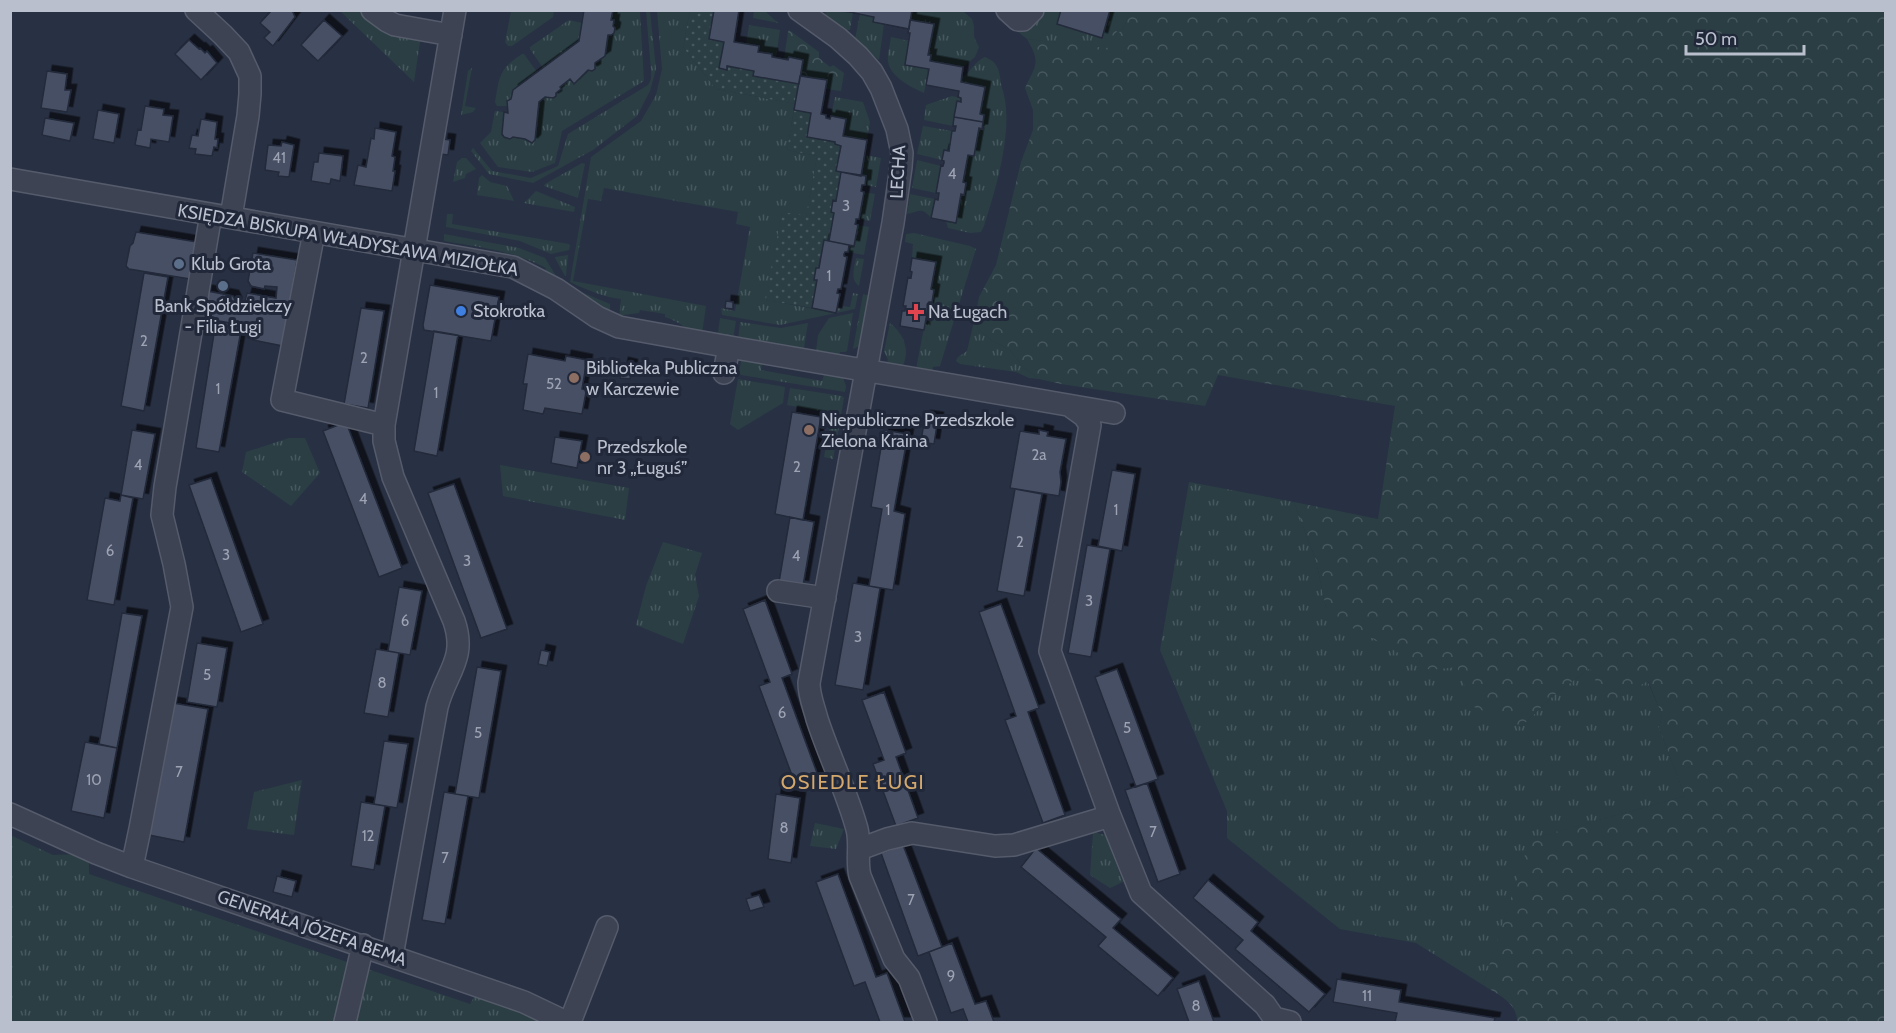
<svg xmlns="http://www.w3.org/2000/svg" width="1896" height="1033" font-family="Cabin,sans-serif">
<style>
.grass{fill:url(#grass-tufts)}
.forest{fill:url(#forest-crowns)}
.garden{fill:url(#garden-dots)}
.building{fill:#475065;stroke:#232a3a;stroke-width:1.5;filter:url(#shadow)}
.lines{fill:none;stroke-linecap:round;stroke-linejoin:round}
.minor-casing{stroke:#555b6a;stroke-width:24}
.minor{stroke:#3d4353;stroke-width:21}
.service-dot{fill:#5c6f8a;stroke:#212839;stroke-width:2}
.shop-dot{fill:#3f7fe0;stroke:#212839;stroke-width:2}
.health-dot{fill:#e0444e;stroke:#212839;stroke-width:2}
.education-dot{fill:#8d6e63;stroke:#212839;stroke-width:2}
.labels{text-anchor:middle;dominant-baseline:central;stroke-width:6;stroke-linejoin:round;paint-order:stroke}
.number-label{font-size:15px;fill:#9da3b3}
.street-label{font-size:18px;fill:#babfcd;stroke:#212839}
.poi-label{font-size:18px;fill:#babfcd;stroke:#212839;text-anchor:start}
.neighbourhood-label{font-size:20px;letter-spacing:1.5px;fill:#d4a86d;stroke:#212839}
</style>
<defs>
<pattern id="grass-tufts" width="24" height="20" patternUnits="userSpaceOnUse" patternTransform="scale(1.5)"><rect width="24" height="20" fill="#2a3e44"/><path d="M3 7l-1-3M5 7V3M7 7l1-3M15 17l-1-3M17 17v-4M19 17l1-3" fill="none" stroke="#47585e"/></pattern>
<pattern id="forest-crowns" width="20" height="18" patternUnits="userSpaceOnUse" patternTransform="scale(1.5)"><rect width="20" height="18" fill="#2a3e44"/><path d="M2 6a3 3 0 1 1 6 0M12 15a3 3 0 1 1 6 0" fill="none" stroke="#47585e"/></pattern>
<pattern id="garden-dots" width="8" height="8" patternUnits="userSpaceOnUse" patternTransform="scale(1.5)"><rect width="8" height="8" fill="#2a3e44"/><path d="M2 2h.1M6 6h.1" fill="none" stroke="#47585e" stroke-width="1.8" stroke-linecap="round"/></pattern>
<filter id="shadow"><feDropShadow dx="5.5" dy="-5.5" stdDeviation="0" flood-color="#0009"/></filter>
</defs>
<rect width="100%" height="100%" fill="#283043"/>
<path class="grass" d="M340,11H362L379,26L421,36L414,82Z
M511,11V10L554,11L553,17L512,46H508L505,42Z
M613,11H640L644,81L562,131L555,163L532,172L498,167L480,143L491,132L495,111L504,112L502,134L504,137L510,139L513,137L525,139L532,143L535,140L539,102L545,97L553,98L556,97V93L561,89L560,87L570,79L574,84L588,70L595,69V63L605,56L608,35L614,33L615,28L613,26L614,20H611Z
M646,11H650L656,69L650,91L637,116L593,150L533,183L489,174L471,151L473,148L492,171L531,178L558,166L568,134L648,85L651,79V70Z
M657,11H690L683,47L716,89L795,104L787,150L817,156L806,217L782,213L766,300L836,313L837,308L842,309L843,306L850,307L853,293L858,294L855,309L780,325L722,315L721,308L735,311L750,227L736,224L738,212L604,188L601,201L588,199L573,281L706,306L702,334C687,331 679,321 665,317V314L640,310L639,313L624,315L619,318L621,299C603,297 587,290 570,282L591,157L641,121L656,95L662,69Z
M754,11H765L778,23L753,18Z
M826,11L853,13L850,30H846L825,15Z
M912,11H963L972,19L974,26V37L979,47L975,57L963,67L930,61L931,55H928L933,24L910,20Z
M1040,11H1061L1102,38L1110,11H1130L1125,25L1107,49L1027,39L1007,23Z
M860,14L874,17L873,22L884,24L879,60L855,39Z
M569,20L582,23L579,41L543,68L530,49V47Z
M749,25L780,30L776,58L772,57V54L758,52L759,46L746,44Z
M891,37L909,41L905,65L929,69L924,93C911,87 890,77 888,61C887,54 890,45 891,37Z
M522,54H524L537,72L513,90L511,99L508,101L507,106H497L495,102C500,75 499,69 522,54Z
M985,57C1003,64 998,77 1003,91C1014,129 996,189 984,226L981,232L970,233L948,228L946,221L956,222L961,194L963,195L966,183L963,182L968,155L974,156L979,128H982L984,115L980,114L985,87L961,82V78C970,73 975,61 985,57Z
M472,68L465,106L476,108L473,112L461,115L468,71Z
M952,96L961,98V102H957L953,126L924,120L926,105Z
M835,97L863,102L870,122L867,140L843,136L846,119L831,116Z
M923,126L952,131L949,151L944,150L942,160L917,154Z
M864,155L881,158L876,187L865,185L866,177L861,176Z
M462,158H466L476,169L466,174L465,178L453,182L457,162Z
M917,160L941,166L936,193L912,188Z
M582,163L585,164L578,198L544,186L545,184Z
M482,175L490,182L507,186L514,201L477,195L479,178Z
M536,191L575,207L574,212L524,203Z
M864,192L875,194L870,221L859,219Z
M910,194L935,199L931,218C921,206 919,212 907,214Z
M447,214H453L452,224L569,244L570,246L569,250L551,254L520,241L446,227Z
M858,225L869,227L864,255L848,252L849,245L854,246Z
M914,233L970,246L976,249L940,366L933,367L932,372L916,369L929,302H932L934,290L931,289L936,262L912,258L913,244L905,242L906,234Z
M444,234L519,248L545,258L561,284L543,274L546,268C514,251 479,247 444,241Z
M568,255L566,276H565L555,258V257Z
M856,258L864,259L859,286C850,279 854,269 856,258Z
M569,287L610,304V314Z
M863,294L870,296L860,346L853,349Z
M853,313L847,351L845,352H840L839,356L818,353L816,351L818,335L829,318Z
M975,317L978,329L991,340L1010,350L1022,366L1039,379L1029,378L1016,372L960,364L956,361L958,357L967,351Z
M720,318L736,321L733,339L719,336L718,333Z
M740,322L781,328L808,323L804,348L802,350L738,340Z
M890,323C904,334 911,351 902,367L886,364L888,360L884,351Z
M742,356L763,359L761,370L822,381L824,375L843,378L846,386L845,392L741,375L739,373Z
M738,379L785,387L783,403L738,430L730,424Z
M790,388L842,396L844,398L841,415L787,405Z
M830,426L839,427L833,459L824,457Z
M289,438H305L320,473L291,506L242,472L246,452Z
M500,465L629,488L625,520L503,496Z
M1189,482L1294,502L1316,561L1326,608L1457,667L1521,727L1554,695L1590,668L1647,680L1662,715L1659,728L1685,796L1531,839L1483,985L1416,943L1340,929L1227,838V811L1160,650Z
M663,542L702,553L695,575L699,596L683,644L636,625L646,586Z
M302,780L294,835L247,829L254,792Z
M815,823L844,829L836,849L810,846Z
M1093,832L1105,835L1123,882L1110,888L1090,875Z
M10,835L53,855L79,854L89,856V874L470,1004L477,992L547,1022H11Z"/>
<path class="forest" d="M1130,10L1885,11V1022H1517C1518,1003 1497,994 1483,985L1530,839L1685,796L1659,728L1662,715L1648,681L1606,705L1590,668L1554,695L1521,727L1474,707L1457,667L1430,670L1347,625L1326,608L1316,561L1294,502L1378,519L1395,406L1218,375L1205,406L1061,384L1039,379L1022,366L1010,350L991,340L978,329L975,317L979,297L996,265L1021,162L1033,130V110L1025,88C1036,65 1041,63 1027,39L1107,48L1125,25Z
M1117,11H1127L1115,35L1110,36L1107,34Z
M789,30L819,52V58L830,67L833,65L844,73L841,91L825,89L826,80L800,76L803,60L789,58L788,60L784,59L788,32Z"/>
<path class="garden" d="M690,11H714L709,39L724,42L726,70L727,66L754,71V76L799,84L795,104L716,89L683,47Z
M794,110L811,113L835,142V144L841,146L837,171L841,172L836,201L833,200L834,213L829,241H824L815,280H817L812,308L765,300L782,212L806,216L817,156L787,150Z"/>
<path class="building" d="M272,10H292L295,17L273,46L264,38L270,32L260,23Z
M584,10H613L611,20H614L613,26L615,28L614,33L611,35H608L605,56L595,63V69L592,71L588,70L574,84L570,79L560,87L561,89L556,93V96L553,98L545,97L539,102L535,140L532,143L525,139L513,137L510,139L504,137L502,134L504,112L508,113L507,101L511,99L513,90L579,41Z
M714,10H739L734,42L759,46L758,52L772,54V57L788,60L789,57L803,60L799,84L753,76L754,71L727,66V70L719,68L724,42L709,39Z
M840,10H912L909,29L873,22L874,17Z
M1061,10H1110L1102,38L1057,24Z
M324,20L342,36L318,61L301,45Z
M910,20L934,24L928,55H931L930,61L963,67L961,82L985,87L980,114L984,115L983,122L954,117L957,101L961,102V98L958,97L959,91L926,85L929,69L905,65L910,33H908Z
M189,40L199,49L200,48L205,53L207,51L217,63L201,80L175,54Z
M47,71L67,74L65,90H71L67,112L41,108Z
M800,76L827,80L821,114L826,115V118L830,119L831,116L846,119L843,136L867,140L861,176L836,171L841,146L835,144V142L807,137L811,113L794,110Z
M145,106L164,109L163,115L173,116L169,142L151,139L150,148L135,145L138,129L141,130Z
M98,110L119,114L114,143L93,139Z
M954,117L983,122L982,129L979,128L974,156L968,155L963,182L966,183L964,195L961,194L956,223L931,218L935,199L938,200L939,193H936L941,165L943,166L944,163V161L942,160L944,150L949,151L952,131H955L956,126H953Z
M45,118L74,123L70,141L42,135Z
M201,119L217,122L215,139H218L217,148L214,147L212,156L195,154L196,149L189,148L192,135L198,136Z
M375,128L396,132L392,156L395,157L393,171H395L392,191L354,185L358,165L366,167L371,138L374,139Z
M443,139L450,140L448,155L440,154Z
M282,142L294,145L289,177L278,176L279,172L265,170L268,145L281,146Z
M319,153L343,156L340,181L331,179L330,184L311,181L314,162H318Z
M841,172L866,176L865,185H862L861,191L864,192L859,219H856V221L855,224L858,225L854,246L829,241L834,213L831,212L833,200L836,201Z
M136,232L197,242L190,279L129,269L126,266L130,246L133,243Z
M824,240L849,245L848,252H845L844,254V256L847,257L841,289H838L837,293L840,294L836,313L812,308L817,280H814L816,268H819Z
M253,253L297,260L283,346L253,340L255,332L240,329L242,325L202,318L207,291L233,296L236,302L235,308L243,309L247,293L276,298L277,287L265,286L264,289L251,286L248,281Z
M912,258L936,262L931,289L934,290L932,302H929L924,330L900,326L902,311H905L906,306H903L908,277L911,278L912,272L910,271Z
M144,273L168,277L144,411L121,406Z
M430,285L499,297L491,341L424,330L423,325Z
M726,301L733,302V309L725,308Z
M361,308L384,311L368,408L344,404Z
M216,321L242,325L219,452L196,448Z
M434,331L458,335L437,456L414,451Z
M528,354L565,361L566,356L587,360L582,389L586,390V392L582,414L545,408L543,414L523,410L527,384H523Z
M623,363L632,365L630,379L620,378Z
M792,412L821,417L803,520L775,514Z
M925,416L938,418L934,444L921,442Z
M346,422L402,568L379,577L323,431Z
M132,430L155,434L143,499L121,495Z
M884,430L908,434L894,511L905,514L893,590L869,586L882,509L871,507Z
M1039,430L1048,432L1047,436L1066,439L1060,472L1061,482L1059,496L1010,488L1020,431L1039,434Z
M555,437L582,441L577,468L551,463Z
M1112,470L1135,474L1122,551L1098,546Z
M211,478L263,624L241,632L189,485Z
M454,484L507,629L481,638L428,493Z
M1015,489L1042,494L1024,596L997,591Z
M121,495L133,498L114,605L87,600L105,498L120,501Z
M790,517L814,522L803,586L779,582Z
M1087,545L1110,549L1091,657L1068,653Z
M853,583L880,588L863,690L835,685Z
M399,587L422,591L410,655L388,651Z
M765,600L792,674L782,678L820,781L797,789L759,686L770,682L743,609Z
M1001,604L1039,708L1028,712L1065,815L1043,823L1005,720L1016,716L979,612Z
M122,613L142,616L117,748L99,744Z
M197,643L227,648L217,707L187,702Z
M376,649L399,653L388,717L364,713Z
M541,650L550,652L547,666L538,664Z
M477,667L501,671L479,798L455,794Z
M1117,669L1158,779L1136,787L1095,677Z
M884,692L906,753L896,757L918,818L896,826L873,764L884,760L862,700Z
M173,703L208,709L184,842L149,835Z
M384,741L408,744L397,808L374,804Z
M85,742L117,748L104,818L71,811Z
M1147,783L1180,874L1158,882L1125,790Z
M444,792L468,796L445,924L422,920Z
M776,794L800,798L791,863L768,859Z
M361,802L385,806L374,870L351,866Z
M903,845L942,947L918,956L881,853Z
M1036,848L1121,919L1113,928L1173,978L1158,996L1098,946L1106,937L1021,867Z
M838,874L876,977L887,973L905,1022H880L865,982L854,986L816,882Z
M277,876L296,881L292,897L273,892Z
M1208,880L1258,922L1251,931L1325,994L1309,1012L1235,949L1243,940L1193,898Z
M759,895L764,907L750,911L746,899Z
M952,943L975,1004L986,1001L994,1022H968L963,1009L951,1013L929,952Z
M1337,979L1401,990L1399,1002L1495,1018L1494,1022H1395L1397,1013L1333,1002Z
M1199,981L1214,1022H1189L1177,989Z"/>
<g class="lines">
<defs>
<path id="minor" d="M196,10L223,35L239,52L250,76V94L248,116L231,217
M372,10L387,21L395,25L451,35
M799,10L838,38L858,56L872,72L881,88L897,129L902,153L901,167L893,223L809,683C809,696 814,707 817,719C829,756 847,792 857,829C861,845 856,861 860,876L894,959L909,978L926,1022
M1007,10L1018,20H1023L1033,10
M10,179L513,267L556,289L597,317L619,327L741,349L1114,413
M314,232L282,400L384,425
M724,373L729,347
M1070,406L1084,416L1090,425L1050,651L1110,816L1141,893L1265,1005L1274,1018L1290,1022
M778,591L825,598
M10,814L96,853L132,867L524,1002L566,1022
M860,849L887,839L912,833L995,846L1014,845L1110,816
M132,867L140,829L182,607L174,564L162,515L165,487L211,214
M392,956L437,707C446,672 467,659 454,621L393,477L384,441V425L455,10
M345,1022L363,945
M570,1022L607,927"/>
</defs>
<use href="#minor" class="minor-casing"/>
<use href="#minor" class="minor"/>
</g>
<g class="service-dot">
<circle cx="179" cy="264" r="6"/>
<circle cx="223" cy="286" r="6"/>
</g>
<circle class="shop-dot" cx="461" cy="311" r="6"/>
<path class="health-dot" d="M913 303h6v6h6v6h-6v6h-6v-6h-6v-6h6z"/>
<g class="education-dot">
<circle cx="574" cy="378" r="6"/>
<circle cx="809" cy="430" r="6"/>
<circle cx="585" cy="457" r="6"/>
</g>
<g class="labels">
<g class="number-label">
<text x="279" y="158">41</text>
<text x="952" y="174">4</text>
<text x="846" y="206">3</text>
<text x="829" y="276">1</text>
<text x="144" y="341">2</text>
<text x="364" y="358">2</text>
<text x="554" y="384">52</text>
<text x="218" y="389">1</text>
<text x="436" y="393">1</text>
<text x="1039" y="455">2a</text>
<text x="138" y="465">4</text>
<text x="797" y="467">2</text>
<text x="363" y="499">4</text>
<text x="888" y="510">1</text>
<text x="1116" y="510">1</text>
<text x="1020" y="542">2</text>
<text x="110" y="551">6</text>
<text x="226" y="555">3</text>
<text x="796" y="556">4</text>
<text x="467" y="561">3</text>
<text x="1089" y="601">3</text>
<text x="405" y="621">6</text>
<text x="858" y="637">3</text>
<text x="207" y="675">5</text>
<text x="382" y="683">8</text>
<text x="782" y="713">6</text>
<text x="1127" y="728">5</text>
<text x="478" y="733">5</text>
<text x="179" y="772">7</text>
<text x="94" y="780">10</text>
<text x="784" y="828">8</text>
<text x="1153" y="832">7</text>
<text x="368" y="836">12</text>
<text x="445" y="858">7</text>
<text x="911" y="900">7</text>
<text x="951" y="976">9</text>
<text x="1367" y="996">11</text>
<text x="1196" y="1006">8</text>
</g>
<g class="street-label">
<text transform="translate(898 172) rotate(-87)">LECHA</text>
<text transform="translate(348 240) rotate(10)">KSIĘDZA BISKUPA WŁADYSŁAWA MIZIOŁKA</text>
<text transform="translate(312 928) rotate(19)">GENERAŁA JÓZEFA BEMA</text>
</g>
<g class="poi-label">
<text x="191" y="264">Klub Grota</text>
<text x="223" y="306" text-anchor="middle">Bank Spółdzielczy<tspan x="223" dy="21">- Filia Ługi</tspan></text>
<text x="473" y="311">Stokrotka</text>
<text x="928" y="312">Na Ługach</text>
<text x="586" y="368">Biblioteka Publiczna<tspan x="586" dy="21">w Karczewie</tspan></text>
<text x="821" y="420">Niepubliczne Przedszkole<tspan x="821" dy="21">Zielona Kraina</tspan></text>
<text x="597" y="447">Przedszkole<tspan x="597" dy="21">nr 3 „Ługuś”</tspan></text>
</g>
<g class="neighbourhood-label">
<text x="853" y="782">OSIEDLE ŁUGI</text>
</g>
</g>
<rect width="1896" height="1033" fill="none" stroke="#babfcd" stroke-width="24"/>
<path d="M1686 45v9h118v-9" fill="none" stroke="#babfcd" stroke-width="3"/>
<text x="1695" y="45" font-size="18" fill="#babfcd" stroke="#212839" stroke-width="4.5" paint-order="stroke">50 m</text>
</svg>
